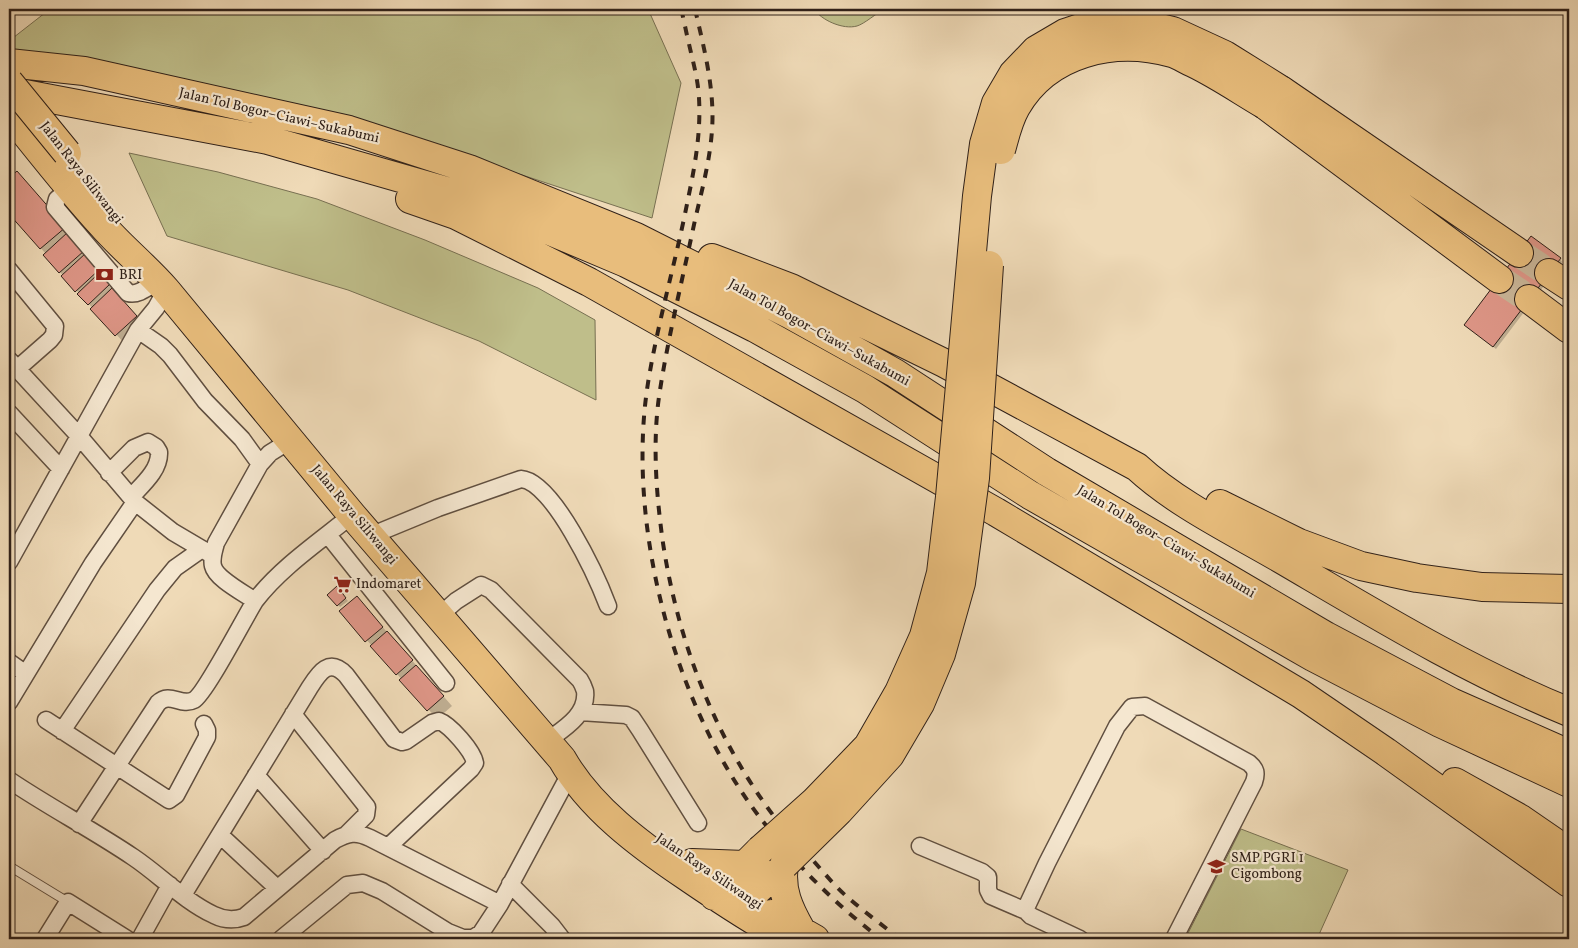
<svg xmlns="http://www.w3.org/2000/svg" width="1578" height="948" font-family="Vollkorn,serif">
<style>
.green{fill:#bfbe8a;stroke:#787052}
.shadow{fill:#0003}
.building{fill:#de9687;stroke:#302119}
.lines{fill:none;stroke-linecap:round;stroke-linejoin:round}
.highway-tunnel{stroke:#c9b597;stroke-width:28;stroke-dasharray:28 14;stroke-linecap:butt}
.lane-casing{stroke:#604f40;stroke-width:10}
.street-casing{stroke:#604f40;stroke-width:19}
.highway-casing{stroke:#302119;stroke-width:30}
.lane{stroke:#f5e7d0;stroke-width:8}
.street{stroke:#f5e7d0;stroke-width:16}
.highway{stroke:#e8bd7c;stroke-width:28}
.rail{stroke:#302119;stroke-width:4;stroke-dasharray:9 9;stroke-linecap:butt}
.highway-bridge-casing{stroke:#302119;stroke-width:30;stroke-linecap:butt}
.highway-bridge{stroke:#e8bd7c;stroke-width:28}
.labels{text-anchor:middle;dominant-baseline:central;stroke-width:4.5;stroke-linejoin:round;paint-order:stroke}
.street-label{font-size:14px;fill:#302119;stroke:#f5e7d0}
.poi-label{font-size:14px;fill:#302119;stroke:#f5e7d0;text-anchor:start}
</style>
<rect width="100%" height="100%" fill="#efdab7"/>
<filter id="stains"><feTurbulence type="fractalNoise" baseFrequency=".004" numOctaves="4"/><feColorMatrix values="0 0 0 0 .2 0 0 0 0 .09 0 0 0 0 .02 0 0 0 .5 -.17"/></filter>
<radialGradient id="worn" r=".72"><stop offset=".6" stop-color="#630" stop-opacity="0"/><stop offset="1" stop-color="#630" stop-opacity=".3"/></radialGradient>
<path class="green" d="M50,9H648L681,83L652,218L492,165L9,53V41Z
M814,9H884C877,13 864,24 857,26C843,30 821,20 814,9Z
M129,153L218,172L317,199L425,240L538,288L595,320L596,400L479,341L348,290L167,236Z
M1241,829L1348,870L1317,939H1185Z"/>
<path class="shadow" d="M17,173L77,239L105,275L102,278L145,326L125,344L60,272L45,255L46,254L9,212V180Z
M1560,259L1562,262L1496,349L1468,327Z
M337,588L348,601L340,607L329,595Z
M365,607L452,706L437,719L341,611Z"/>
<path class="building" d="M17,171L66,227L40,249L9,214V178Z
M68,232L84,251L59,273L43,255Z
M1531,236L1561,258L1493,347L1464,325Z
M86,253L101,268L75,292L61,276Z
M99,273L110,284L88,305L77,294Z
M112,288L137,316L115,336L90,309Z
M337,586L346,598L337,606L327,595Z
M357,596L383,627L365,642L339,611Z
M387,631L413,660L396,675L370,646Z
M416,665L444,696L427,711L399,680Z"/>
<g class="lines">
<path class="highway-tunnel" d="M1519,253L1549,273
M1499,279L1529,299"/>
<defs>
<path id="lane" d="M9,866L68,902"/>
<path id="street" d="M70,188L57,199L55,207L128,293C139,296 149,286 158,281
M9,270L55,326L54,335L50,340L17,369
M138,330L161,346L170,355L205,401L242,439L260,464
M9,360L79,436L135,502L173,532L212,555
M9,413L61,469
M109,473L134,448L148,442L156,447L159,452C160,470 142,485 131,497
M328,535L446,683
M370,536L438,508L521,479C553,481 597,577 608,606
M9,562L138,330L156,308L166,290
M255,601C244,593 216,579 213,566C211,558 214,551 216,543L260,464L270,453L291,440
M439,616L456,601L481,585L491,590L580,680C582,683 584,688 585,691C588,715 563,729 547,741
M9,662L26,674
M9,702L93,563L135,502
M580,712L626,715L632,718L640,730L698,823
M293,714L367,807L366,815L347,834
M46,720L169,800L176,795L207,737V730L204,724
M62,731L157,590L175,568L202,549
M256,775L323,851
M9,780C49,807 93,830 133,857C160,875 184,901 214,915C224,920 233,921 244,917L335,840C348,833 356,831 370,838L500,904
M79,824L158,703C170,691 181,707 194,700C205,694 245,617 255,601C280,568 320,541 352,515
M220,835L277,888
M920,846L982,872L988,877V890L991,896L1026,911
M510,884L552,926L562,939
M183,895L310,687C319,673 329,657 346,675L394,739L402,742L406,741L432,723L439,721C450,725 473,751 475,763L471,769L388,847
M45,939L68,902L127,939
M140,939L170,885
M281,939L347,885L363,883L382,891L448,932L463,938H473L481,933L500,904L573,768
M1080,939L1031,916L1026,911V908L1047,863L1117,726L1132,707L1145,706L1249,763C1256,769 1257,773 1254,782L1174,939"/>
<path id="highway" d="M9,63L84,71L349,130L469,169L636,237L791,315L895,373L1047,472L1326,636L1451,702L1569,754
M1281,90L1519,253
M9,91L268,140L474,199L626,263L755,328L865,389L1030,495L1313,657L1440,723L1569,783
M1265,105L1499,279
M9,113C39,150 69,189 102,225C122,248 146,267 166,290L352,515L562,759C590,808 640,845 686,876C718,898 751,920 786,939
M410,199L456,215L589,282L996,512L1301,694L1386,752L1569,883
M712,258L791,288L944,363L1137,467C1177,504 1233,531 1281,559C1375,614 1468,671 1569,712
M1549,273L1569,286
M1529,299L1569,329
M1220,504L1299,543L1361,566L1417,578L1482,587L1569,589
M1455,782L1521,819L1569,852
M692,863L745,865
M784,865C780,890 789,909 801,930
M714,896L760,850
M739,911L748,899L784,865
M771,914L815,939"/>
</defs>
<use href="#lane" class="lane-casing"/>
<use href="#street" class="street-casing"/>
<use href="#highway" class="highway-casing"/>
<use href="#lane" class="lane"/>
<use href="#street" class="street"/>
<use href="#highway" class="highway"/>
<path class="rail" d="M681,9C684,20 686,32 689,44C693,62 698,79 699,98C701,132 695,166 688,199C676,261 658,321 648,383C625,527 676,716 769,829C801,870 840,908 881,939
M695,9C704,48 715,90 712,130C710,160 702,190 695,220C683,277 669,333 660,390C652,440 656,493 663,543C678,642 715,739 776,819C786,832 799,844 810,857C821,869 832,883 845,895C862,910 882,925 900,939"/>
<defs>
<path id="highway-bridge" d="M9,82L67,153
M1001,150C1005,136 1008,121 1016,107C1048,52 1114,37 1172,53C1179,55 1186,60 1193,63C1218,75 1241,91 1265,105
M760,850L815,801L868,746L899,692L924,636L941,573L950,497L977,196L984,144L996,103L1013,74L1036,50L1065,33L1092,24L1136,22L1173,31L1225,55L1281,90
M784,865L839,811L890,755L920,704L941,654L961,583L975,478L989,265"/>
</defs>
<use href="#highway-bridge" class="highway-bridge-casing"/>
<use href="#highway-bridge" class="highway-bridge"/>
</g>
<defs>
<symbol id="bank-bare" viewBox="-9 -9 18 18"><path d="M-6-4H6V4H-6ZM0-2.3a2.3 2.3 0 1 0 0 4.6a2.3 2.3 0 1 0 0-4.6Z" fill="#8f2418" stroke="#f5e7d0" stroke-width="2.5" paint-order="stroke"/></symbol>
<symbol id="supermarket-bare" viewBox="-9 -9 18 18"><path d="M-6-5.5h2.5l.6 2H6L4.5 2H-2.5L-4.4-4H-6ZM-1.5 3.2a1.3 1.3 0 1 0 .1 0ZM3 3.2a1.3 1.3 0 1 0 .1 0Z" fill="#8f2418" stroke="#f5e7d0" stroke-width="2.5" paint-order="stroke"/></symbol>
<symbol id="school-bare" viewBox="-9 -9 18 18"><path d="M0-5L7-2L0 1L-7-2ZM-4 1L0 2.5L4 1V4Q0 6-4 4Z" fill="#8f2418" stroke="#f5e7d0" stroke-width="2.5" paint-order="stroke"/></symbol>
</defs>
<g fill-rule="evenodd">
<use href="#bank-bare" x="92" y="262" width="25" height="25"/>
<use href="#supermarket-bare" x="330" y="572" width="25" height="25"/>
<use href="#school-bare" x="1204" y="854" width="25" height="25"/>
</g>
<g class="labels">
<g class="street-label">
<text transform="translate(279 116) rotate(13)">Jalan Tol Bogor–Ciawi–Sukabumi</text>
<text transform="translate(81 173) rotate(52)">Jalan Raya Siliwangi</text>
<text transform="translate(819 333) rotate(29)">Jalan Tol Bogor–Ciawi–Sukabumi</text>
<text transform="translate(354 515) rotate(50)">Jalan Raya Siliwangi</text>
<text transform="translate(1166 542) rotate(31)">Jalan Tol Bogor–Ciawi–Sukabumi</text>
<text transform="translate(709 872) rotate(34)">Jalan Raya Siliwangi</text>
</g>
<g class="poi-label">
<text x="119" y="275">BRI</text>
<text x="356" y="584">Indomaret</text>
<text x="1231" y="858">SMP PGRI 1<tspan x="1231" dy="16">Cigombong</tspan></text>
</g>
</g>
<rect width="1578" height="948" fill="none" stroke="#efdab7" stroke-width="30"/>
<rect x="10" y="10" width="1558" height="928" fill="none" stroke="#302119" stroke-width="2.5"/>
<rect x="15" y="15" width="1548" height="918" fill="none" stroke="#302119"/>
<rect width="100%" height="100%" filter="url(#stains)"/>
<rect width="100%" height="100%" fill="url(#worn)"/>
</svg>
